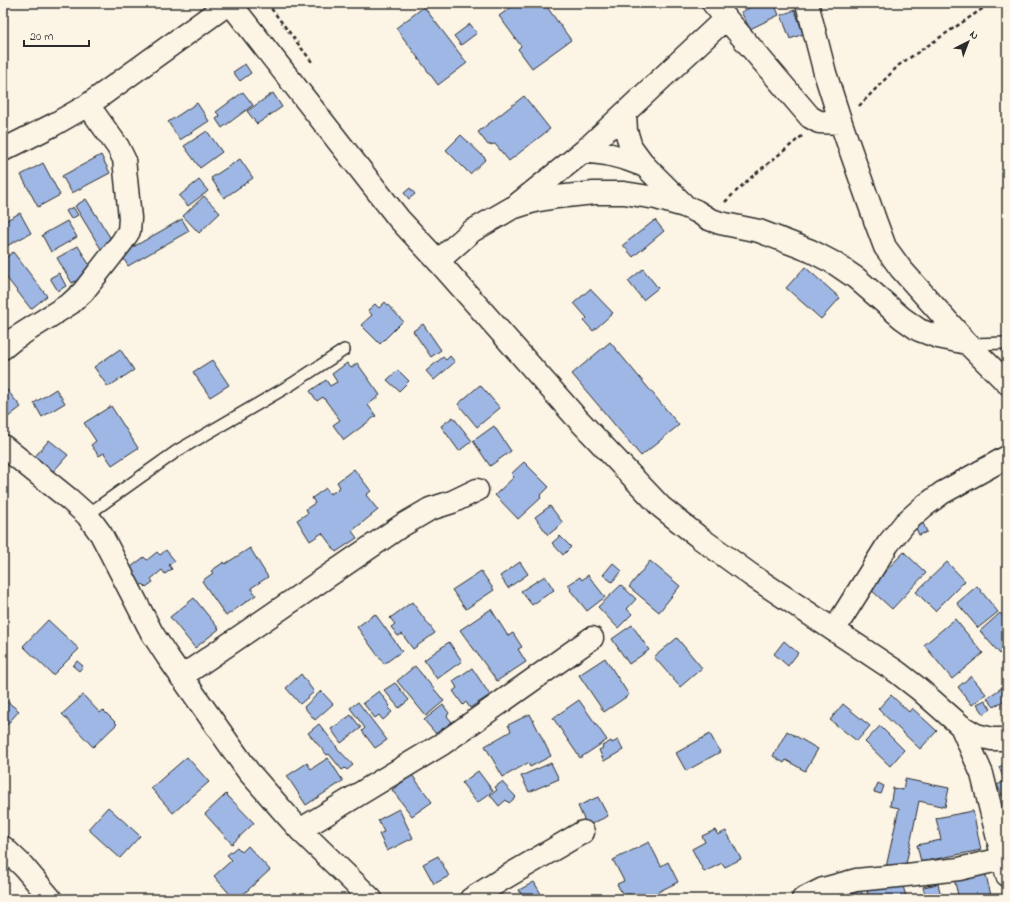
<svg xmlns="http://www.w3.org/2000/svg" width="1010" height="902" font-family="'Indie Flower',sans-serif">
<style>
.building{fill:#9eb7e4;stroke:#2b2b2b}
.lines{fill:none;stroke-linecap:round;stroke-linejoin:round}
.service-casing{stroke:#2b2b2b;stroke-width:14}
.minor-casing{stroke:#2b2b2b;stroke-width:25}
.tertiary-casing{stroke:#2b2b2b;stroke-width:25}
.path{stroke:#2b2b2b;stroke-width:2.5;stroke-dasharray:4 3;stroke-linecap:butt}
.service{stroke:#fcf5e5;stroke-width:11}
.minor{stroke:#fcf5e5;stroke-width:22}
.tertiary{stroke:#fcf5e5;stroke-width:22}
</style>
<rect width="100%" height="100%" fill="#fcf5e5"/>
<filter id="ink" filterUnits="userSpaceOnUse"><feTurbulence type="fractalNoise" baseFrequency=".025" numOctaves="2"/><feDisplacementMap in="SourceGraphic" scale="8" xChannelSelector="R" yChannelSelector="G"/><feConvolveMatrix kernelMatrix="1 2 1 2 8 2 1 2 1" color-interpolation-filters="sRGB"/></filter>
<g filter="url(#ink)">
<path class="building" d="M517,3H544L571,40L532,68L518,49L521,46L499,16Z
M759,3H774L779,15L750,29L741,12Z
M424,7L467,63L438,85L396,28Z
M795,10L803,34L790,39L781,15Z
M470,24L477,33L461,45L454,36Z
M245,64L251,73L240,81L233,72Z
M243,92L253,105L222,128L216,119L220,116L216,112Z
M273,93L282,107L257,124L247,111Z
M524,96L550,129L509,161L495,144L488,145L478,132Z
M197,103L209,121L180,140L168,122Z
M207,131L222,152L200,168L184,146Z
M461,135L486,159L470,174L446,150Z
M101,155L110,173L72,193L62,176Z
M240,159L253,178L224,198L211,178Z
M43,163L60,195L38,207L21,175Z
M199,180L208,191L188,206L179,196Z
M410,188L415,194L409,199L404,193Z
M204,196L220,213L199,233L183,216Z
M86,199L113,242L101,249L75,206Z
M73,207L78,215L71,219L66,211Z
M20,213L31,233L3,248V222Z
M182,219L189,231L128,266L121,254Z
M655,220L664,231L633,257L623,245Z
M67,221L77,237L51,252L42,235Z
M78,246L93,271L72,283L57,258Z
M13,252L47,296L31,309L3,273V260Z
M805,267L840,298L821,319L786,288Z
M643,269L658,288L643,300L628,281Z
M59,273L66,286L58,291L50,278Z
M590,289L613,313L593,331L584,321L587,318L574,303Z
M385,302L403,321L380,344L361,325L372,315L368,310L375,304L379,308Z
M423,324L441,350L431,357L413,331Z
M610,342L679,425L641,456L572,374Z
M120,349L134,370L108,387L94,367Z
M450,356L455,362L434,380L426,371L443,357L446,360Z
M212,360L229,385L210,397L193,372Z
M347,363L351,368L357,363L380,395L368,405L376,416L344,440L333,425L340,420L323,397L317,401L310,391L326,380L330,386L337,382L332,374Z
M398,370L409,381L399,391L387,380Z
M3,385L21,407L3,421Z
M480,385L500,408L477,427L458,404Z
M56,389L65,403L42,417L34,403Z
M111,406L138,448L112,465L104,453L99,456L91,445L96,441L84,423Z
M453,417L472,441L459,451L441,426Z
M494,426L511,451L490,466L473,441Z
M49,440L68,455L51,474L33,459Z
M524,462L549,487L540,496L541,498L518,519L495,495L514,477L511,474Z
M354,469L371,491L366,495L378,510L352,531L357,538L336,552L322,533L310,541L297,520L308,513L306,509L315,503L312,498L326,488L330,494L336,491L340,487L337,482Z
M550,506L563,523L548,535L535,517Z
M923,523L927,532L919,535L915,526Z
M560,536L571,547L563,555L552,543Z
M250,548L268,577L251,588L256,595L226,616L202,581L213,573L211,571L224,562L225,564Z
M166,550L175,561L169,565L172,569L165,574L162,570L151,579L153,582L146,587L143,584L139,587L126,571L144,557L147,560L157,552L160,555Z
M904,552L926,573L892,609L869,588Z
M650,561L680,586L659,612L629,587Z
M520,562L528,574L508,588L500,576Z
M947,562L965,581L935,611L916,592Z
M613,563L622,571L612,582L603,575Z
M481,571L494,590L466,609L452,590Z
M588,575L605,597L587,611L570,590L571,589L568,585L580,577L582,580Z
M545,576L554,590L532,605L521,591Z
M621,585L636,599L627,609L632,614L618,628L598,607Z
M977,586L998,612L978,628L957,603Z
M194,598L219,629L195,648L170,617Z
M412,602L435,633L413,649L402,634L398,636L391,627L395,624L390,618Z
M491,609L508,636L513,633L522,647L518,649L526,662L497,681L460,630Z
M1000,613L1007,621V648L1000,654L980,631Z
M375,614L402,651L384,664L357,627Z
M955,619L983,653L952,679L924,645Z
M48,620L79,649L53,675L23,646Z
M632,625L649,650L629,664L612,639Z
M677,638L702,668L680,687L654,657Z
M784,641L798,653L788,666L774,654Z
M449,642L462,661L437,679L424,660Z
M605,658L629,695L604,712L579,675Z
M77,661L83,666L79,671L73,666Z
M415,666L444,701L426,716L397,681Z
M472,668L490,695L470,708L466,702L463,705L453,691L457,688L453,681Z
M301,674L314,692L300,704L286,688Z
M971,676L986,694L972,705L958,687Z
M395,683L409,700L399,708L384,690Z
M1007,684V698L994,707L987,698Z
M321,691L333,704L315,720L304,707Z
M379,691L390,706L388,708L392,712L383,720L379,715L375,718L363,703Z
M83,695L100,713L103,710L117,724L93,747L62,714Z
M891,695L909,712L912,708L937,731L920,749L878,709Z
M3,698L19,711L4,728L3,727Z
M579,700L607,740L580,758L553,718Z
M985,700L991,709L984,714L977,704Z
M358,702L387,740L375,748L362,731L365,728L350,708Z
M843,704L870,726L857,741L830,720Z
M443,705L449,713L447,716L452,722L437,735L424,720Z
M530,714L551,756L530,767L528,763L503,777L485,746L511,731L508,725Z
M351,715L361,728L341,743L331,729Z
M319,724L337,747H336L353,765L347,770L345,768L342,770L329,754L327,755L308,733Z
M880,726L904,750L890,766L865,742Z
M787,731L818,749L805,771L786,760L784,763L773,756Z
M710,734L720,752L686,771L676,753Z
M618,740L623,750L604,761L599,750L603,748L602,746L611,741L612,743Z
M187,757L209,782L173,813L151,788Z
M328,758L343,781L306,805L287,776L307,763L311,769Z
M551,763L559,779L529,792L521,776Z
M1007,763V775L1003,777L999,767Z
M478,771L493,791L477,803L462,783Z
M412,775L432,802L412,816L392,790Z
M905,779L949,788L945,807L919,801L905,869L885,872L899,808L890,806L893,788L903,790Z
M1007,780V797L1004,799L997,785Z
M502,782L516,797L509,803L506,800L499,806L490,795L497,790L495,787Z
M878,783L884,786L881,794L874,792Z
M226,794L254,823L232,844L205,814Z
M598,797L608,816L587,826L578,806Z
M108,807L140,836L120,858L88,829Z
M399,809L413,838L387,851L379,834L384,832L378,820Z
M973,811L981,850L921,862L917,845L941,840L936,818Z
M715,830L718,835L726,831L741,859L725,867L722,863L704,872L692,849L705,842L702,836Z
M649,842L661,866L668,862L678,882L644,899H633L630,894L624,897L617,884L624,881L613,860Z
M248,846L270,870L238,899H234L214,876L232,860L227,855L237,847L242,852Z
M438,856L449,876L434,884L423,864Z
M985,872L992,899H953V896L958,895L954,879Z
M901,880L907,899H869L867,891Z
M534,882L544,899H524L519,890Z
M938,884L942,899H926L923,887Z
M861,891L864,899H851L849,895Z"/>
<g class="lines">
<defs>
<path id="service" d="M970,344L1007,343
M87,515L177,451L292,384L344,350"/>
<path id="minor" d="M713,3L810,117L819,122L841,123
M807,3L825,73L841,123L875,220L885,247L901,269L967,343L1007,383
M625,113L626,131L631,147L645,166
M3,150L53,125L88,105L229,3
M584,151L607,154L626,159L645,166L683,204
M519,203L584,151L726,18
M438,261L472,231L512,208L534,201L557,197L594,193H624L656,198L684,206L696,211L709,219L720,223L759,231L811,251L834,263L856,278L902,318L919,330L938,337L967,343
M3,348L14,339L71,303L83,292L122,242L129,231L130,218L124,159L118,147L88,105
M3,446L69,499L87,515L101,534L152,633L167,656L248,771L283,811L300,830L371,899
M834,630L888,544L905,523L923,507L942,493L1007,457
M181,677L401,526L430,509L452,502L477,490
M300,830L374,785L442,744L592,638
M3,847L23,866L51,899
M471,899L501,880L583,832
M803,899L823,889L856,880L898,876L959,869L1002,859"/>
<path id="tertiary" d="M230,3L399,219L438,261L574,415L661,507L700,538L751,575L897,672L919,689L961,726L976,735L992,739H1007
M961,726L982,774L1007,875"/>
</defs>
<use href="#service" class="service-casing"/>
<use href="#minor" class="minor-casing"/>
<use href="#tertiary" class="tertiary-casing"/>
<path class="path" d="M267,3L312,62
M859,106L899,65L991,3
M725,202L749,179L802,136"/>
<use href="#service" class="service"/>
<use href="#minor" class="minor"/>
<use href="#tertiary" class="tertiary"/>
</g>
</g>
<rect width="1010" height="902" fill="none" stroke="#fcf5e5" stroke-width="16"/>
<rect x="8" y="8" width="994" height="886" fill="none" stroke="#2b2b2b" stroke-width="1.5" filter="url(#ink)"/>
<g transform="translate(968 42) rotate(42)" stroke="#fcf5e5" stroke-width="3" paint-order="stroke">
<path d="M0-3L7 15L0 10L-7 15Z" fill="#2b2b2b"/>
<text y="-6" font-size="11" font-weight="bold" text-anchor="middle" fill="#2b2b2b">N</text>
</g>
<path d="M24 40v6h65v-6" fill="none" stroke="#2b2b2b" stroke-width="2"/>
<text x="30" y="40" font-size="12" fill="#2b2b2b" stroke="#fcf5e5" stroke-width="3" paint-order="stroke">20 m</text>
</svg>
